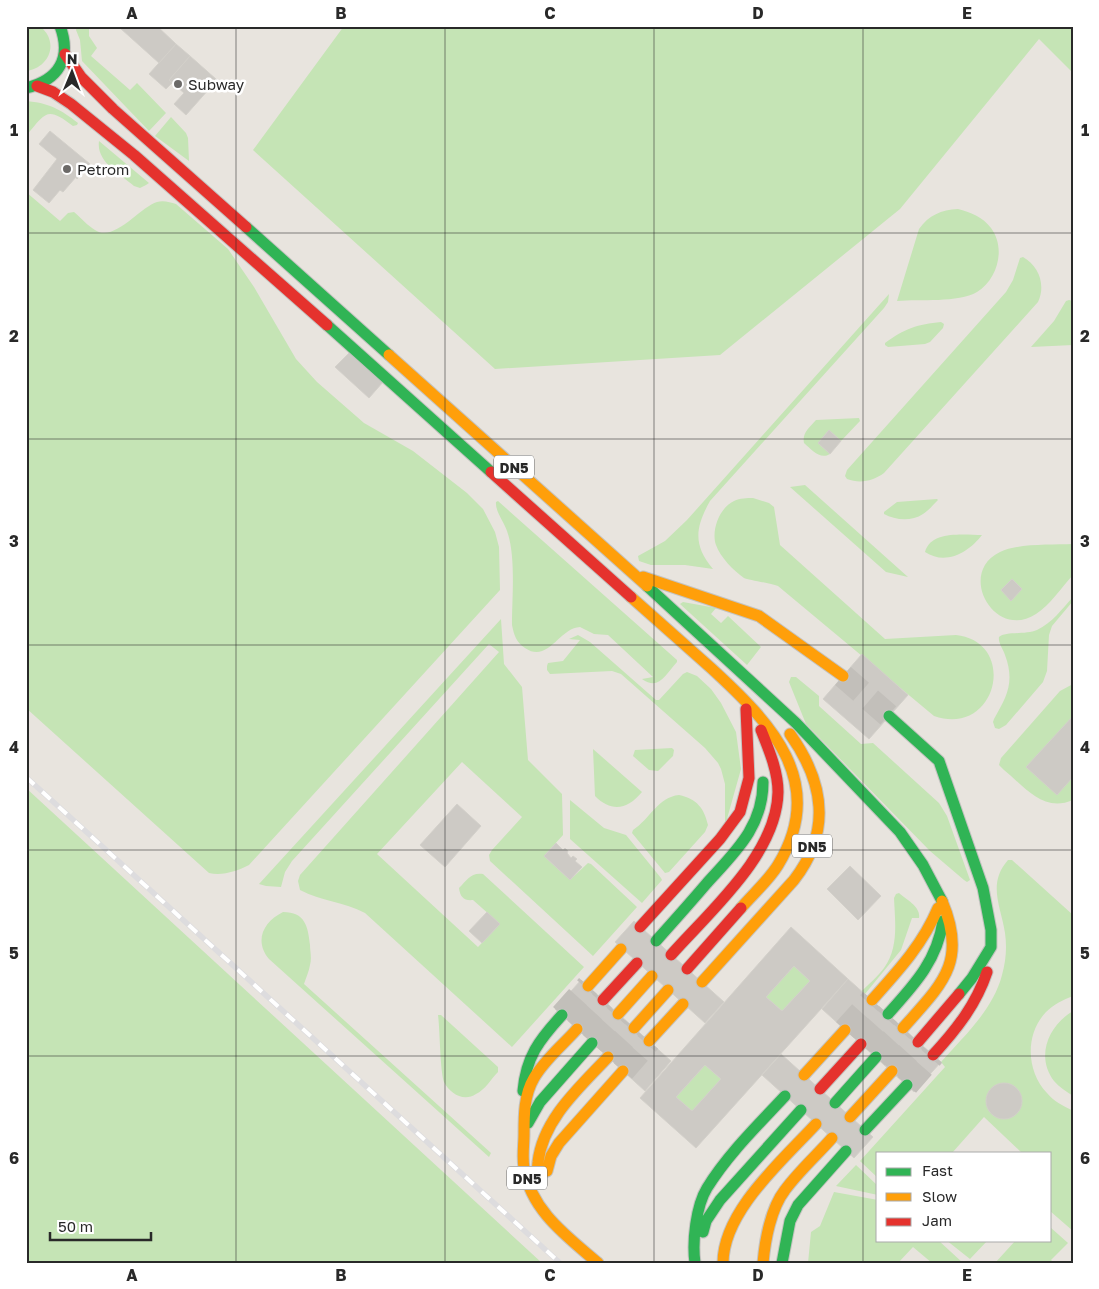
<svg xmlns="http://www.w3.org/2000/svg" width="1099" height="1289" font-family="'Golos Text',sans-serif">
<style>
.green{fill:#c5e4b5}
.building{fill:#cdcac5;stroke:#d3d0ca;fill-rule:evenodd}
.lines{fill:none;stroke-linecap:round;stroke-linejoin:round}
.highway-tunnel{stroke:#c2bfba;stroke-width:24;stroke-dasharray:24 12;stroke-linecap:butt}
.fast-casing{stroke:#c4c3c0;stroke-width:13}
.slow-casing{stroke:#c4c3c0;stroke-width:13}
.jam-casing{stroke:#c4c3c0;stroke-width:13}
.fast{stroke:#30b455;stroke-width:11}
.slow{stroke:#ff9f0a;stroke-width:11}
.jam{stroke:#e5322d;stroke-width:11}
.rail-casing{stroke:#dddcde;stroke-width:5.5}
.rail{stroke:#fff;stroke-width:4;stroke-dasharray:11;stroke-linecap:butt}
.grid{fill:none;stroke:#292929;stroke-width:1;stroke-opacity:0.55}
.poi-dot{fill:#6c6a68;stroke:#fff;stroke-width:2}
.labels{text-anchor:middle;dominant-baseline:central;stroke-width:5;stroke-linejoin:round;paint-order:stroke}
.shield{fill:#fff;stroke:#696969;stroke-width:1}
.shield-label{font-size:14px;font-weight:bold;fill:#292929}
.poi-label{font-size:15px;fill:#292929;stroke:#fff;text-anchor:start}
.neatline{fill:none;stroke:#292929;stroke-width:2}
.grid-label{font-size:16px;text-anchor:middle;font-weight:bold;fill:#292929}
</style>
<rect width="100%" height="100%" fill="#e8e4de"/>
<path class="green" d="M26,26C30,26 35,25 38,26C42,27 45,31 47,34C57,51 44,69 26,71Z
M77,26H89V36L97,48L91,56L130,90L137,83L166,113L149,131L82,61L80,40L76,30Z
M344,26H1073V73L1039,39L900,209L720,355L495,369L253,150Z
M26,101C49,103 60,109 78,123L77,125L73,126C47,106 46,112 26,136Z
M171,117L186,133L188,138L189,161L155,136Z
M99,141L149,183L146,185L140,188L134,186C120,174 96,162 99,141Z
M26,192L60,221L68,213L74,212C81,218 88,226 95,230C114,243 140,207 157,202C163,200 170,202 176,204L228,249L254,287L296,359L317,382L364,423L413,451L467,493L483,509L495,532L499,547L500,590L249,865C237,871 223,876 209,873L26,708Z
M958,209C970,212 983,217 991,228C1006,248 998,279 977,292C958,303 920,299 897,301L919,229C929,215 941,210 958,209Z
M1023,257C1039,266 1046,285 1038,302L884,473C873,481 860,484 847,479L845,476L847,470L1006,292L1013,280L1020,258Z
M889,294L888,302L884,308L710,501C695,528 693,545 713,569L685,565H651L639,561L638,556L665,541L687,520Z
M1069,300L1073,301V345L1031,347L1054,321L1066,301Z
M941,322L944,324L943,328L930,342L925,344L888,347L885,345V343C904,329 918,324 941,322Z
M859,418L860,421L841,441L829,430L818,443L830,454C820,460 812,450 804,443C802,433 809,428 816,420Z
M805,485L908,577L886,572L790,487Z
M753,498L769,503L774,507L780,545L885,639L956,635C1019,642 997,738 934,716L778,586C770,583 748,580 744,578C734,571 720,557 716,545C711,531 719,508 734,501C740,498 747,498 753,498Z
M937,499L938,500C933,505 928,511 923,514C911,522 895,520 884,514V512L897,502Z
M498,501L677,660V662C665,675 659,691 642,679L653,677L608,635L594,634L580,627C559,628 548,664 525,648C516,642 514,635 512,625C512,597 516,556 507,531C504,522 495,511 496,502Z
M982,535C969,552 946,566 925,552C931,530 965,535 982,535Z
M1073,544V575C1061,588 1050,605 1036,614C995,641 956,573 1000,552C1019,543 1052,545 1073,544Z
M1073,597V601L1052,626L1049,635L1047,671L1043,682L1006,725L999,729L995,728L993,722L994,719C1007,696 1015,682 1005,655C1003,649 998,643 999,637C1005,631 1026,635 1037,630C1052,623 1062,609 1073,597Z
M683,602L716,608L711,614L721,623L728,616L761,647L747,665L680,604Z
M501,619L504,664L522,687L528,760L562,794L563,835L544,856L570,880L588,863L591,864L637,907L593,956L490,861L489,855L492,850L522,817L462,762L377,854L478,947L500,924L473,900C464,901 460,897 459,888C467,880 471,872 483,874L584,967L512,1047L365,913C344,902 321,901 300,890L298,881L300,875L499,652L489,644L292,861L285,872L281,887L266,886L259,884Z
M578,635L590,642L656,700H659L683,674L687,672L697,676L711,689L721,703L736,732L741,769L725,826V784L721,769L718,763L705,748L621,674L612,671L550,674L547,670V666L548,663L563,661L580,640L569,639Z
M791,677H796L819,696V706L861,744L873,743L939,803L947,816L970,880L967,882L964,880L930,851L806,724L789,682Z
M1073,684V800C1043,813 1025,787 1004,770L999,765L1001,758L1060,691Z
M672,748L674,750L673,756L658,771L649,770L633,756L635,750Z
M593,749L642,792C628,809 612,813 595,796Z
M26,788L542,1263H26Z
M679,795C697,799 704,808 708,825L705,832L669,872L665,873L632,833L633,830C650,819 658,797 679,795Z
M570,800L604,828L626,835L661,878L662,880L642,903L570,839Z
M1008,860H1012L1073,915V996C1063,1000 1054,1004 1046,1012C1025,1034 1026,1071 1047,1093C1053,1101 1064,1106 1073,1111V1231L1050,1211V1153H1022L984,1117L952,1153H878V1178L860,1161L945,1067L941,1062C964,1036 993,1010 1002,975C1006,961 1007,947 1005,933C1001,906 987,884 1008,860Z
M899,893C907,900 921,907 919,918H912L901,950L865,994L862,991C869,984 878,976 884,968C899,948 895,921 894,898L896,894Z
M283,912C305,912 308,926 310,945C310,951 312,958 310,965C309,971 306,978 304,984L491,1153L489,1157L269,959C254,941 263,922 283,912Z
M794,966L810,981L782,1011L766,997Z
M1073,1011V1096C1066,1091 1059,1087 1054,1081C1035,1056 1049,1025 1073,1011Z
M438,1015H441L498,1067V1072C491,1079 485,1090 476,1094C464,1102 450,1094 444,1082C440,1071 440,1030 438,1015Z
M705,1065L721,1079L692,1111L676,1097Z
M856,1165L878,1186V1195L836,1186Z
M834,1192L878,1200V1240H938L963,1263H932L913,1247L898,1263H808L811,1232L820,1226Z
M1050,1227L1068,1243L1051,1260L1054,1263H995L1016,1240H1050Z
M946,1240H988L970,1259Z"/>
<path class="building" d="M122,26H157L176,44L159,63L120,28Z
M176,44L190,56L169,80L172,83L166,89L149,74Z
M190,56L217,80L186,115L174,104L184,93L169,80Z
M50,131L90,164L77,179L76,177L63,192L60,190L49,203L33,190L57,159L39,144Z
M350,352L383,382L369,398L335,367Z
M829,430L841,441L830,454L818,443Z
M1012,579L1022,589L1011,601L1001,590Z
M862,654L908,695L869,739L823,699Z
M1073,716V777L1057,795L1026,767Z
M457,804L481,826L445,867L420,845Z
M556,843L563,850L565,848L568,851L567,853L571,858L573,856L577,859L575,861L582,867L570,880L544,856Z
M850,866L881,896L858,920L827,889Z
M487,912L500,924L482,943L469,931Z
M634,921L724,1002L705,1023L615,942Z
M791,927L848,979L696,1148L640,1098ZM794,966L810,981L782,1011L766,997ZM705,1065L721,1079L692,1111L676,1097Z
M848,979L941,1062L914,1092L822,1009Z
M581,980L671,1061L645,1091L555,1009Z
M781,1054L873,1137L854,1158L762,1075Z
M986 1101a18 18 0 1 1 36 0a18 18 0 1 1-36 0Z"/>
<g class="lines">
<path class="highway-tunnel" d="M843,676L889,716
M562,1015L588,986
M577,1029L603,1000
M845,1030L872,1000
M592,1043L618,1014
M861,1044L888,1014
M608,1057L634,1028
M876,1057L903,1028
M623,1071L649,1041
M892,1071L918,1042
M907,1085L933,1055"/>
<defs>
<path id="fast" d="M26,88C59,80 72,58 60,26
M246,227L389,355
M327,325L491,472
M647,586L796,723L900,832L923,865L942,901
M889,716L939,761L983,888L991,930V947L972,978L959,994
M656,941C673,922 690,903 707,883C735,852 763,827 763,782
M888,1014C914,985 937,961 943,921
M523,1091C526,1057 539,1040 562,1015
M835,1103L876,1057
M528,1123L540,1102L592,1043
M865,1130L907,1085
M703,1232L706,1221L720,1200L801,1110
M695,1263C692,1242 696,1206 707,1188C728,1154 758,1125 785,1096
M782,1263L790,1221L798,1205L846,1151"/>
<path id="slow" d="M389,355L647,586
M643,577L759,616L843,676
M631,597C658,621 684,644 711,668C770,722 829,782 778,865C769,880 752,895 741,908
M702,982L794,880C832,831 824,782 790,734
M588,986L621,949
M872,1000C898,971 923,944 938,908
M618,1014L652,976
M634,1028L668,990
M903,1028C942,984 968,962 942,901
M577,1029C563,1045 545,1059 534,1078C524,1095 524,1115 524,1134C524,1145 522,1157 524,1168C531,1211 568,1237 598,1263
M649,1041L683,1004
M804,1075L845,1030
M850,1117L892,1071
M547,1171L551,1156L559,1143L623,1071
M538,1182C538,1176 537,1169 538,1162C543,1119 580,1087 608,1057
M723,1263C723,1211 783,1160 816,1124
M763,1263C765,1240 771,1208 785,1190C799,1171 817,1155 832,1138"/>
<path id="jam" d="M65,54L81,77L113,109L246,227
M37,86L53,92L71,104L134,155L327,325
M491,472L631,597
M640,927L720,839L740,812L749,778L746,709
M671,955C710,911 777,854 778,792C778,771 769,750 761,730
M687,969L741,908
M603,1000L637,963
M918,1042L959,994
M933,1055C956,1030 976,1005 987,972
M820,1089L861,1044"/>
</defs>
<use href="#fast" class="fast-casing"/>
<use href="#slow" class="slow-casing"/>
<use href="#jam" class="jam-casing"/>
<use href="#fast" class="fast"/>
<use href="#slow" class="slow"/>
<use href="#jam" class="jam"/>
<defs>
<path id="rail" d="M26,777L560,1263"/>
</defs>
<use href="#rail" class="rail-casing"/>
<use href="#rail" class="rail"/>
</g>
<path class="grid" d="M236,26V1263M445,26V1263M654,26V1263M863,26V1263M26,233H1073M26,439H1073M26,645H1073M26,850H1073M26,1056H1073"/>
<g class="poi-dot">
<circle cx="178" cy="84" r="5"/>
<circle cx="67" cy="169" r="5"/>
</g>
<g class="labels">
<g class="shield">
<rect x="494" y="455.5" width="40" height="23" rx="4"/>
<rect x="792" y="834.5" width="40" height="23" rx="4"/>
<rect x="507" y="1166.5" width="40" height="23" rx="4"/>
</g>
<g class="shield-label">
<text x="514" y="467">DN5</text>
<text x="812" y="846">DN5</text>
<text x="527" y="1178">DN5</text>
</g>
<g class="poi-label">
<text x="188" y="84">Subway</text>
<text x="77" y="169">Petrom</text>
</g>
</g>
<rect width="1099" height="1289" fill="none" stroke="#ffffff" stroke-width="55"/>
<rect x="876" y="1152" width="175" height="90" fill="#ffffff" stroke="#a9a9a9"/>
<rect x="886" y="1168" width="25" height="8" fill="#30b455" stroke="#a9a9a9"/>
<text x="922" y="1176" font-size="15" fill="#292929">Fast</text>
<rect x="886" y="1193" width="25" height="8" fill="#ff9f0a" stroke="#a9a9a9"/>
<text x="922" y="1202" font-size="15" fill="#292929">Slow</text>
<rect x="886" y="1218" width="25" height="8" fill="#e5322d" stroke="#a9a9a9"/>
<text x="922" y="1226" font-size="15" fill="#292929">Jam</text>
<g transform="translate(72 72) rotate(1)" stroke="#ffffff" stroke-width="4" paint-order="stroke">
<path d="M0-4L9 19L0 12L-9 19Z" fill="#292929"/>
<text y="-8" font-size="14" font-weight="bold" text-anchor="middle" fill="#292929">N</text>
</g>
<path d="M50 1232v8h101v-8" fill="none" stroke="#292929" stroke-width="2.5"/>
<text x="58" y="1232" font-size="15" fill="#292929" stroke="#ffffff" stroke-width="4" paint-order="stroke">50 m</text>
<rect x="28" y="28" width="1044" height="1234" class="neatline"/>
<g class="grid-label">
<text x="132" y="19">A</text>
<text x="341" y="19">B</text>
<text x="550" y="19">C</text>
<text x="758" y="19">D</text>
<text x="967" y="19">E</text>
<text x="14" y="136">1</text>
<text x="1085" y="136">1</text>
<text x="14" y="342">2</text>
<text x="1085" y="342">2</text>
<text x="14" y="547">3</text>
<text x="1085" y="547">3</text>
<text x="14" y="753">4</text>
<text x="1085" y="753">4</text>
<text x="14" y="959">5</text>
<text x="1085" y="959">5</text>
<text x="14" y="1164">6</text>
<text x="1085" y="1164">6</text>
<text x="132" y="1281">A</text>
<text x="341" y="1281">B</text>
<text x="550" y="1281">C</text>
<text x="758" y="1281">D</text>
<text x="967" y="1281">E</text>
</g>
</svg>
